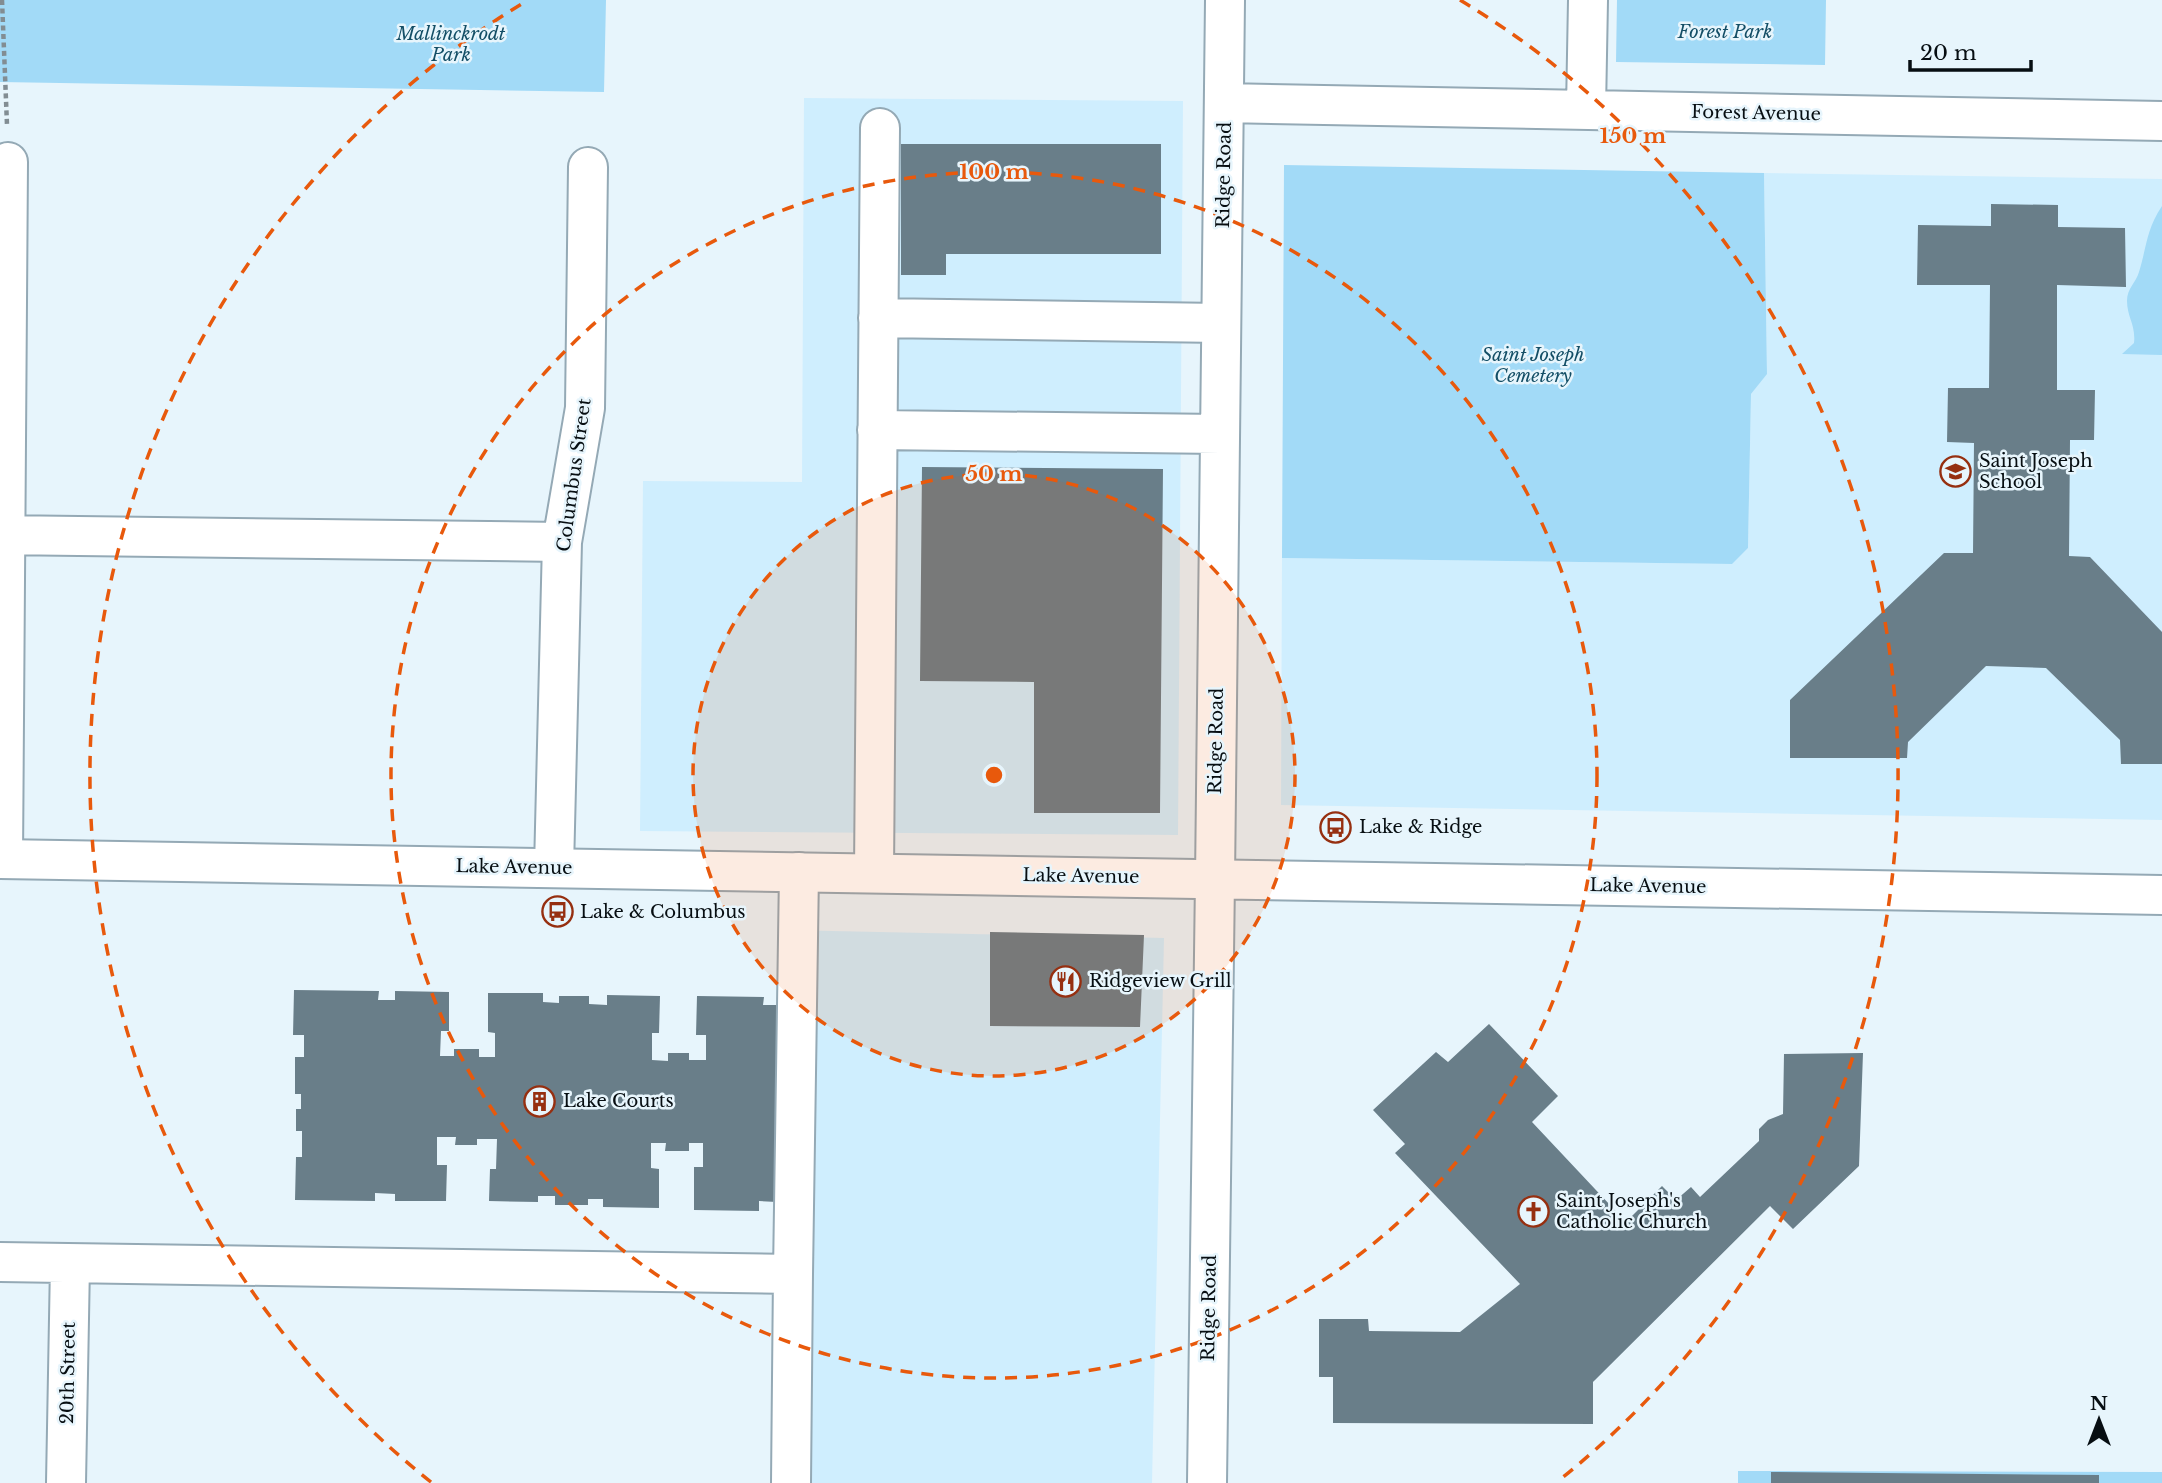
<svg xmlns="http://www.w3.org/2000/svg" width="2162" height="1483" font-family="'Libre Baskerville',serif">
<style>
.built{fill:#cfeefe}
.green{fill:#a2daf7}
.building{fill:#697e89}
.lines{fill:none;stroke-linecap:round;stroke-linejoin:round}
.minor-casing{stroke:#94a9b5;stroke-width:42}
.major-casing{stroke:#94a9b5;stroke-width:42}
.path{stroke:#828d93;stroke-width:4.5;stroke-dasharray:5 3.5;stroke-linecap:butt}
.minor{stroke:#fff;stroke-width:38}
.major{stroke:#fff;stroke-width:38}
.ring{fill:none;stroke:#e8590c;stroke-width:3.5;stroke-dasharray:12 9}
.labels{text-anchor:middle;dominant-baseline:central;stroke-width:5;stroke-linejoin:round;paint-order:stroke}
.park-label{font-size:18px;font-style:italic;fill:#134e66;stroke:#e7f5fc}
.street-label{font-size:18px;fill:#070e12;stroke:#e7f5fc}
.poi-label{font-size:18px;fill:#070e12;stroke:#e7f5fc;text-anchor:start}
.centre{fill:#e8590c;stroke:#e7f5fc;stroke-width:3.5}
.ring-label{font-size:21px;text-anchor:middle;font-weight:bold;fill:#e8590c;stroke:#e7f5fc;stroke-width:5;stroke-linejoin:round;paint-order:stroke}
</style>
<rect width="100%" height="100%" fill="#e7f5fc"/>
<path class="built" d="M804,98L1183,101L1178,835L640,831L643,481L802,482Z
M1764,173L2162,179V820L1281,805L1282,558L1731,564L1748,548L1751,394L1767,373Z
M786,930L1164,938L1152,1483H780Z"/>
<path class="green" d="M0,0H606L604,92L0,82Z
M1617,0H1826L1825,65L1616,62Z
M1284,165L1764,173L1767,374L1751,394L1748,548L1732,564L1282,558Z
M2162,206V355L2122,354L2134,343C2136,325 2127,317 2127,301C2127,288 2136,283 2139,272C2147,246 2146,230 2162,206Z
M1738,1471L2162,1472V1483H1738Z"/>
<path class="building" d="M901,144H1161V254H946V275H901Z
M1991,204L2058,205V227L2125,228L2126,287L2057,285V390H2095L2094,440H2070L2069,556L2090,557L2162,632V764H2121L2120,740L2046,668L1986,666L1908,742L1907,758H1790V700L1944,553H1973L1974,443L1947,442L1948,388H1989L1990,285H1917L1918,225L1991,226Z
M922,467L1163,469L1160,813H1034V682L920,681Z
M990,932L1144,935L1140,1027L990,1026Z
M294,990L379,991L378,1000H395V991L449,992V1031H441L440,1056H454V1049H479V1057H495V1033L488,1032V993H543V1002L559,1003V996H589V1004L607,1005V995L660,996L659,1033H652V1060L668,1061V1053H689V1060H706V1035H696L697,996L764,997L763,1005H780L777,1202L759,1201V1211L694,1210V1167H703V1143H689V1151H665L666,1143H651V1168L659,1169V1208L603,1207V1199H588V1205H555V1196H538V1202L489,1201L490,1169H496L497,1139H477V1145H455L456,1137H437V1165H447L446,1201H395V1194L375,1193V1201L295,1200L296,1157H302V1131H296V1109H301V1094H295V1057H304V1035H293Z
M1489,1024L1558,1096L1532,1122L1626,1222L1662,1186L1676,1200L1691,1187L1700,1197L1759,1141V1129L1768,1120L1783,1114L1784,1054L1863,1053L1859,1166L1793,1229L1770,1206L1593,1382V1424L1333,1423V1377H1319V1319H1368L1369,1331L1460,1332L1520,1284L1395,1153L1405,1144L1373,1110L1436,1052L1448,1062Z
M1771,1472L2099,1475V1483H1771Z"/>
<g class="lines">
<defs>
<path id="minor" d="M1224,103L2162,121
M1586,109L1588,0
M878,318L1221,323
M877,430L1220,434
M0,535L562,542
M3,859L8,162
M554,868L562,542L585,408L588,167
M874,873L880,128
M1215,879L1225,0
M0,1262L793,1274L791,1483
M793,1274L799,872
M66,1483L70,1264"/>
<path id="major" d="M0,859L2162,895
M1207,1483L1215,879"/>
</defs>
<use href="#minor" class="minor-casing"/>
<use href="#major" class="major-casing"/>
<path class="path" d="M2,0L7,125"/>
<use href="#minor" class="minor"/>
<use href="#major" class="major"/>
</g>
<circle cx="994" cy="775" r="301" fill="#e8590c" fill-opacity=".12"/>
<g class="ring">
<circle cx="994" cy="775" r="301"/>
<circle cx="994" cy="775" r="603"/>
<path d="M431 1482A904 904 0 0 1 528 0M1460 0A904 904 0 0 1 1557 1482"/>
</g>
<defs>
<symbol id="school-ring" viewBox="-11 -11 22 22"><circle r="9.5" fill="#e7f5fc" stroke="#962f10" stroke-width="1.5"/><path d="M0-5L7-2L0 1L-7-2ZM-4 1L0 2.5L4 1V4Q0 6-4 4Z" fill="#962f10"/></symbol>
<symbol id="bus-ring" viewBox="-11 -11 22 22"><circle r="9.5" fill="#e7f5fc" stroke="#962f10" stroke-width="1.5"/><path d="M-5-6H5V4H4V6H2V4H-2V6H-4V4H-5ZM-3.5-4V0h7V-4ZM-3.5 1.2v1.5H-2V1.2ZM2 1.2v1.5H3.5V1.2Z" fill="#962f10"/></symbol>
<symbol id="restaurant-ring" viewBox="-11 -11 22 22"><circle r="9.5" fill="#e7f5fc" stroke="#962f10" stroke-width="1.5"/><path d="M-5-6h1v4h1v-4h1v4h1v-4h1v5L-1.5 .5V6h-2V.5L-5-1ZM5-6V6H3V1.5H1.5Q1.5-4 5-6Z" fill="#962f10"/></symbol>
<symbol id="building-ring" viewBox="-11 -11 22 22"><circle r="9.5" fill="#e7f5fc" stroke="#962f10" stroke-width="1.5"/><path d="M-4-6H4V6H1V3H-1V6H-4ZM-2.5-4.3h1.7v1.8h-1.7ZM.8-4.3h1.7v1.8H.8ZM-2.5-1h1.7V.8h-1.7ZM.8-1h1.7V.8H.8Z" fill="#962f10"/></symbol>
<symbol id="church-ring" viewBox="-11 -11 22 22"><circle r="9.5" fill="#e7f5fc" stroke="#962f10" stroke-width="1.5"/><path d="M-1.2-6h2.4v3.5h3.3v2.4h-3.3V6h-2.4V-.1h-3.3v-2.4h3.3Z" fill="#962f10"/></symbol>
</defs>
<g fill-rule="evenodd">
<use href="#school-ring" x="1938" y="454" width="35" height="35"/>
<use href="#bus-ring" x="1318" y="810" width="35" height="35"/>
<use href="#bus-ring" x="540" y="894" width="35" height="35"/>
<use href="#restaurant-ring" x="1048" y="964" width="35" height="35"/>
<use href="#building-ring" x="522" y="1084" width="35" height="35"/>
<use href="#church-ring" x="1516" y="1194" width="35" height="35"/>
</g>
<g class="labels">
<g class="park-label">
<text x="1725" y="32">Forest Park</text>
<text x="451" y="34">Mallinckrodt<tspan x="451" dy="21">Park</tspan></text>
<text x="1533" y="355">Saint Joseph<tspan x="1533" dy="21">Cemetery</tspan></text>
</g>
<g class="street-label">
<text transform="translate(1756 113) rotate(1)">Forest Avenue</text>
<text transform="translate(1224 175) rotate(-89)">Ridge Road</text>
<text transform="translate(574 475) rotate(-82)">Columbus Street</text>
<text transform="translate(1216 741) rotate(-89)">Ridge Road</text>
<text transform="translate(514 867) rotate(1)">Lake Avenue</text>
<text transform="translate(1081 876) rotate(1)">Lake Avenue</text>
<text transform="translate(1648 886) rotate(1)">Lake Avenue</text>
<text transform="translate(1209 1308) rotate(-89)">Ridge Road</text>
<text transform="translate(68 1373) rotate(-89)">20th Street</text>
</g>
<g class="poi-label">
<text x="1979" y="461">Saint Joseph<tspan x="1979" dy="21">School</tspan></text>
<text x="1359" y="827">Lake &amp; Ridge</text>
<text x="580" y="912">Lake &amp; Columbus</text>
<text x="1089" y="981">Ridgeview Grill</text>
<text x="563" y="1101">Lake Courts</text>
<text x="1556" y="1201">Saint Joseph's<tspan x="1556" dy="21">Catholic Church</tspan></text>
</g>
</g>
<circle cx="994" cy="775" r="10" class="centre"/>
<g class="ring-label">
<text x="1633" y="143">150 m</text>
<text x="994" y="179">100 m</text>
<text x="994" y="481">50 m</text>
</g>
<g transform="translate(2099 1420)" stroke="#e7f5fc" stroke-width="5" paint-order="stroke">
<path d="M0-5L12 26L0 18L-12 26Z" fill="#070e12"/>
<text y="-10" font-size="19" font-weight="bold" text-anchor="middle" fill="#070e12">N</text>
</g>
<path d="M1910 60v10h121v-10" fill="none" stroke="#070e12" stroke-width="3.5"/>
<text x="1920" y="60" font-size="21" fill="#070e12" stroke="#e7f5fc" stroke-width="5" paint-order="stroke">20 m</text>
</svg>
